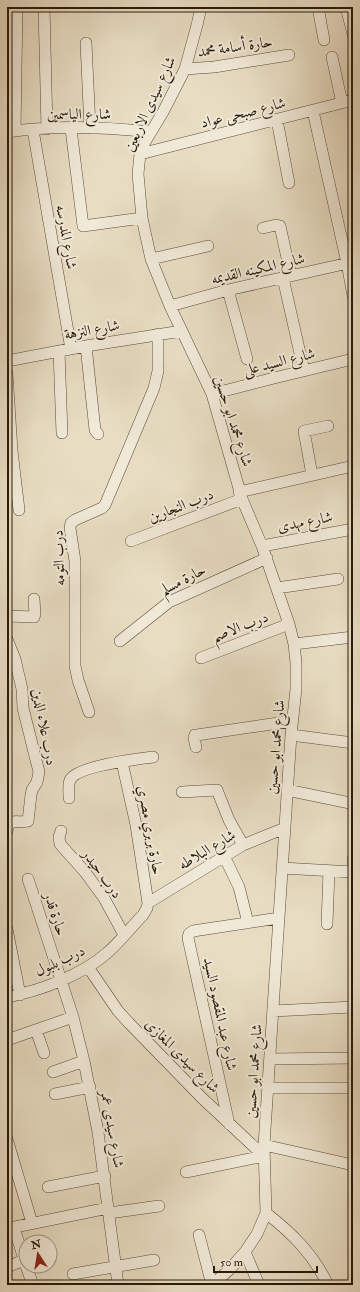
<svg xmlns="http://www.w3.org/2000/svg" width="360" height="1292" font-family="'IM FELL Double Pica',Amiri,serif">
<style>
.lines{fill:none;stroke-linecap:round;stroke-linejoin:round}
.street-casing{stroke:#584b38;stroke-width:12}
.street{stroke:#f0e9d8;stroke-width:11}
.labels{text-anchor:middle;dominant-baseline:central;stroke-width:4;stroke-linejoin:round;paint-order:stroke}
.street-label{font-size:15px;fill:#281a0a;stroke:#f0e9d8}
</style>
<rect width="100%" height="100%" fill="#e8ddc3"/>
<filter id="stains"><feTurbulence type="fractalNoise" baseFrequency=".005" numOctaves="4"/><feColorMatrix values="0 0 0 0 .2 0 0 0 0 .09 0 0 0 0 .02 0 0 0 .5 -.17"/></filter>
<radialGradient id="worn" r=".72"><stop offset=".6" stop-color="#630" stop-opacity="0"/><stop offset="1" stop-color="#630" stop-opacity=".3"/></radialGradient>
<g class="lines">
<defs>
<path id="street" d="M44,7L47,129
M201,7L197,25L185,69L163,112L145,142L140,154L138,174L142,218L151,259L170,306L212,394L242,499L262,546L289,624L294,644L296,663V689L291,735L264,1145L266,1213L257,1234L245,1252L229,1270L212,1285
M318,7L324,40
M346,7L353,34
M86,43L90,128
M332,57L342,103
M185,69L214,67L289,55
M313,111L347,263L353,296
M277,120L289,183
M71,129L83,226L142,218
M33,130L71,349
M15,131L17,7
M7,132C54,125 104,127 151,132
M140,154L353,100
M263,228L276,225L280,226L291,276
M151,259L208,246
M283,278L304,371
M228,290L247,359
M170,306L228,290L353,262
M86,346L95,430L98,434
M59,351L62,433
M7,361L86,346L182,331
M7,373L12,451L19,510
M212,394L274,378L353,359
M312,475L304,431L328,426
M239,492L353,466
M131,541L242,499
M262,546L353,529
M277,588L338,579
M7,616L34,617L35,614L34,599
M7,639L15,659L22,689L23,708L39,772L37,782L32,790L31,795L28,821C17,824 9,816 7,832
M120,641L169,602L267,558
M294,644L353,637
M201,658L289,624
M89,712L78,680L75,666V561L70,528L71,523L75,520L102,508L105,505L154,388L158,371V334
M291,735L353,743
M196,747L194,738L195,735H197L292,721
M287,790L350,803L353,805
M182,792L217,790L229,820L243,845
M69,798C69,793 68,785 70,780C77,766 137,759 153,757
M61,831L59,837L60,844L85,872L104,898L124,935
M224,856L239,887L248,923
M282,868L353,872
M353,872V859
M28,879L73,1017L84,1061L98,1132L118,1285
M148,903L243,845L285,828
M327,924L329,871
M7,929L20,995
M88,967L118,1011L129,1023L202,1098L264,1156
M7,997C40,991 82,975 107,953C120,942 131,927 143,915L147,908L148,903L136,825L122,762
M273,1011L353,1007
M36,1030L44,1053
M7,1040L73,1017
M270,1059L353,1058
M53,1072L84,1061
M268,1088H353
M55,1094L90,1087
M229,1124L188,938L189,934L193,931L279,918
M7,1139L32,1223
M264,1145L353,1165
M186,1172L264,1156
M48,1187L105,1176
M109,1213L159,1206
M266,1213C293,1234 313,1254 328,1285
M199,1235L212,1285
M245,1252L259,1285
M26,1265L15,1231V1227L108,1208
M26,1266L33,1285
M7,1267L24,1260
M73,1274L154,1260"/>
</defs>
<use href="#street" class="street-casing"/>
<use href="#street" class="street"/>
</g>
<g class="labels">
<g class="street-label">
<text transform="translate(235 47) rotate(-8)">حارة أسامة محمد</text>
<text transform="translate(150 104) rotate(-65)">شارع سيدى الاربعين</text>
<text transform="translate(243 113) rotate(-14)">شارع صبحى عواد</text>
<text x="79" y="114">شارع الياسمين</text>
<text transform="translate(66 237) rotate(80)">شارع المدرسه</text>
<text transform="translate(258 269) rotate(-13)">شارع المكينه القديمه</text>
<text transform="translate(92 330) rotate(-10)">شارع النزهة</text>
<text transform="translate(279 362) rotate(-14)">شارع السيد على</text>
<text transform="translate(233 421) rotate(72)">شارع محمد ابو حسين</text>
<text transform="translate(181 506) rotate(-21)">درب النجارين</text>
<text transform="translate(305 522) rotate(-11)">شارع مهدى</text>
<text transform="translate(59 558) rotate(-92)">درب التومه</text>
<text transform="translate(183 580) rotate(-27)">حارة مسلم</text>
<text transform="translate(240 627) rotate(-21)">درب الاصم</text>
<text transform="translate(44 727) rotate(79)">درب علاء الدين</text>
<text transform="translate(276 747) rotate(-85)">شارع محمد ابو حسين</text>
<text transform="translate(150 830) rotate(80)">حارة بربري مصري</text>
<text transform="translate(207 850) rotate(-31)">شارع البلاطه</text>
<text transform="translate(102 874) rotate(54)">درب حيدر</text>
<text transform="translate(55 914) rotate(72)">حارة قدر</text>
<text transform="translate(60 961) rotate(-25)">درب بلبول</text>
<text transform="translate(220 1014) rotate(78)">شارع عبد المقصود السيد</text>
<text transform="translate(182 1056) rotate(45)">شارع سيدى المغازى</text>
<text transform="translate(254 1071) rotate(-86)">شارع محمد ابو حسين</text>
<text transform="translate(112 1129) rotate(80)">شارع سيدى عمر</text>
</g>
</g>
<rect width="360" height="1292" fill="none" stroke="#e8ddc3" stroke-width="24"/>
<rect x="8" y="8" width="344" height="1276" fill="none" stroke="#281a0a" stroke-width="2"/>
<rect x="12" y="12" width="336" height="1268" fill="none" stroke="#281a0a"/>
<g transform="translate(38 1254) rotate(348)"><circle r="19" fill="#f0e9d8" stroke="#a09686"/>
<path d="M0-3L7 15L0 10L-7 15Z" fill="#8f2418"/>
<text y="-6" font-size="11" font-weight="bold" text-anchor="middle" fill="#281a0a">N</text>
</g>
<path d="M214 1266v6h103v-6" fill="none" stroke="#281a0a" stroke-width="2"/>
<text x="220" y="1266" font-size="12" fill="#281a0a" stroke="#f0e9d8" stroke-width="3" paint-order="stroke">50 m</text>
<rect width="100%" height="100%" filter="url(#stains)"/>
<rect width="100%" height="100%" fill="url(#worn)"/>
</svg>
